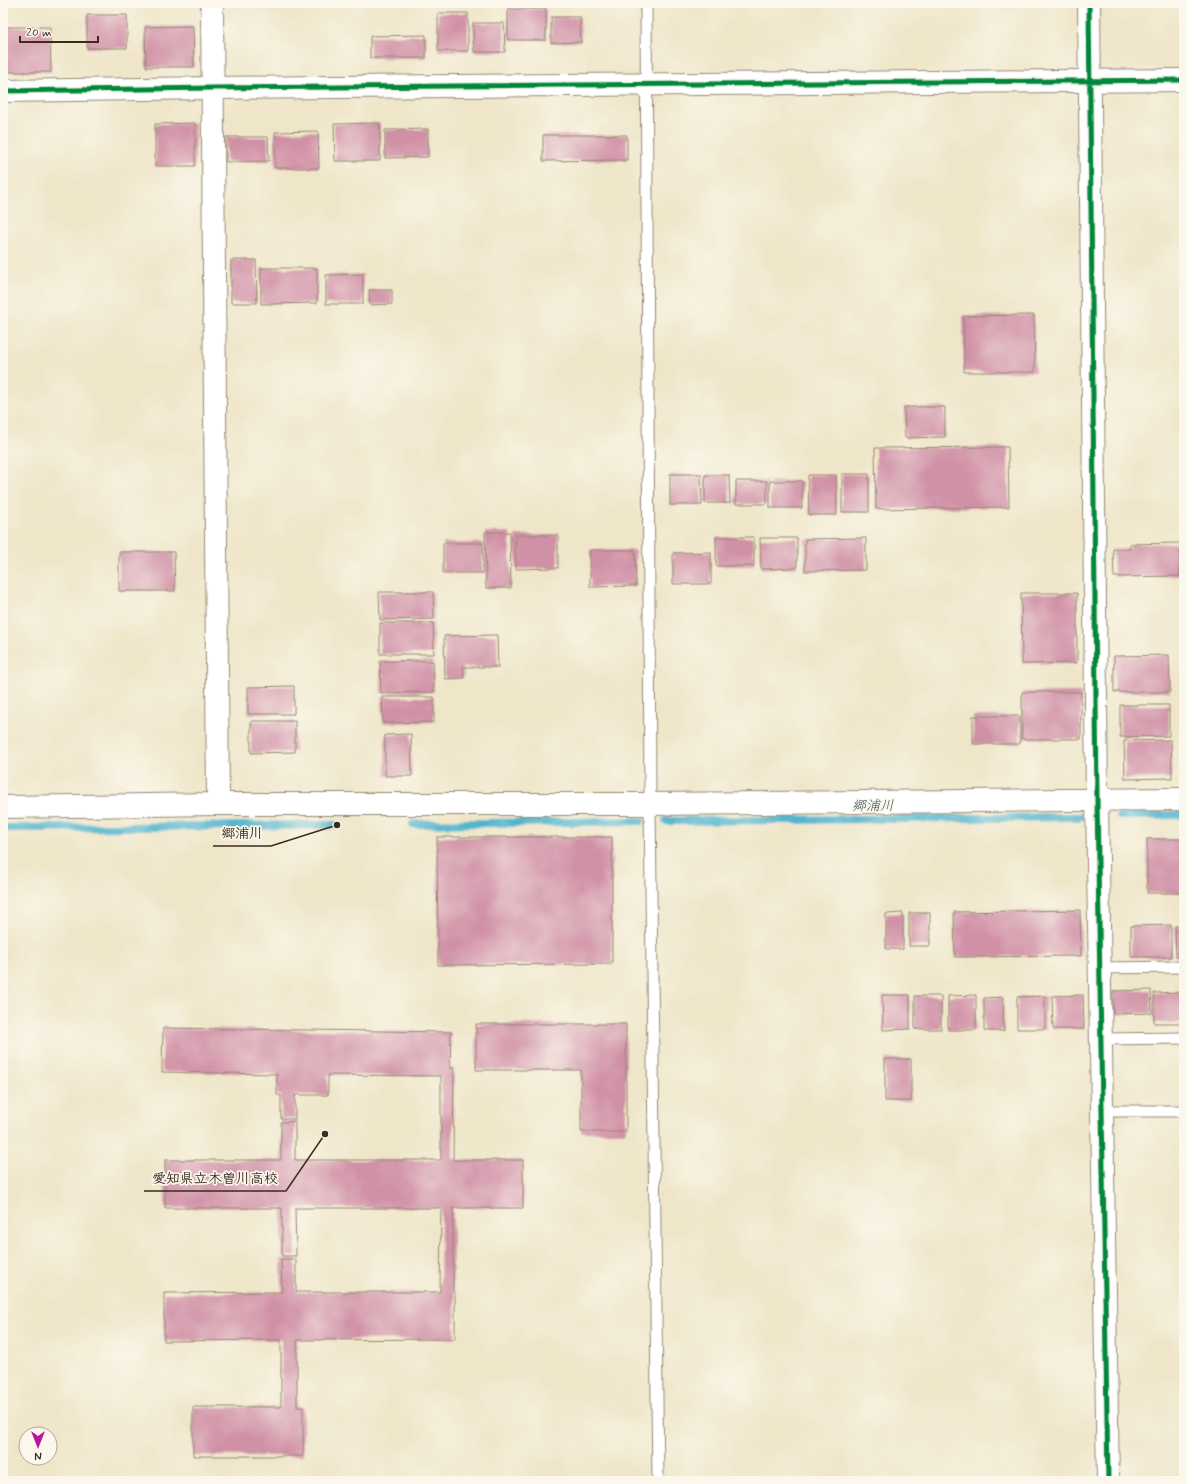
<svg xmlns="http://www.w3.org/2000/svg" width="1187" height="1484" font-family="Mynerve,'Klee One',sans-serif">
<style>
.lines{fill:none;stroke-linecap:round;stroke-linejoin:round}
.stream{stroke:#4fb4ce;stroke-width:8}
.building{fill:#d090a6}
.lane-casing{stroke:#958874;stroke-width:13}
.street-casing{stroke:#958874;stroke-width:24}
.lane{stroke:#fff;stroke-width:11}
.street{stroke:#fff;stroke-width:22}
.cycleway-casing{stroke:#fbf7ec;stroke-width:8}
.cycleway{stroke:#00873e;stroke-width:5}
.labels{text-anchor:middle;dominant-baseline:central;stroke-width:3.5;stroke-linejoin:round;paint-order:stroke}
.water-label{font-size:14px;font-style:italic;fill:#425a5c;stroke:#fbf7ec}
.leader{fill:none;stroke:#3b2a1e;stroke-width:1.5}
.callout-dot{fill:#3b2a1e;stroke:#fbf7ec;stroke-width:1.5}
.callout-label{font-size:14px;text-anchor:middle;font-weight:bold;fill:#3b2a1e;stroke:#fbf7ec;stroke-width:3.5;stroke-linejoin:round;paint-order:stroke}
</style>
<rect width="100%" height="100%" fill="#fbf7ec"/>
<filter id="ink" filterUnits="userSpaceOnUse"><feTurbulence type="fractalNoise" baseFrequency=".025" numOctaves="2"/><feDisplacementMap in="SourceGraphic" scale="8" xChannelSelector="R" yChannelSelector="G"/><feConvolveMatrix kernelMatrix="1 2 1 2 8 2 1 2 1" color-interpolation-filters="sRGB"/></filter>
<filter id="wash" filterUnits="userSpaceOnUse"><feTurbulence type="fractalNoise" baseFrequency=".012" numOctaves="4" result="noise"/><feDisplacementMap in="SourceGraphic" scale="16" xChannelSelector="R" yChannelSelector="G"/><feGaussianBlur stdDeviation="0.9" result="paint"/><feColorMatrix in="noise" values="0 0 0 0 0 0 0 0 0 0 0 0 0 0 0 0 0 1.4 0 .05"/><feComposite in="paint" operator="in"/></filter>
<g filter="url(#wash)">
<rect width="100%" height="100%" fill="#efe6c9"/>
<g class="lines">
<path class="stream" d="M1120,816L1184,815
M666,821L1080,817
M413,824L641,821
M3,828L337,825"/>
</g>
<g id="blocks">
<path class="building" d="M508,9H546V40H508Z
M438,13H468V51H438Z
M87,15H127V48H87Z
M551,17H580L581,42L551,43Z
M473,23H504L505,52H474Z
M193,26L194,67H146L145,27Z
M3,27H50L51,72H3Z
M426,35V58H370V36Z
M195,123V166H155V124Z
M380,123V161H335L334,124Z
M428,129V157L385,158V130Z
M318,131L319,168H275V132Z
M543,135H627V160L543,161Z
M226,137H268L269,161L226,162Z
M231,260H256L257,303H231Z
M261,268H317V303L261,304Z
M363,274V304H326V275Z
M369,290H392V304L370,305Z
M1034,315L1035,372H964L963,316Z
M904,407H945V437L905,438Z
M1008,447L1009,507L876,509L875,448Z
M670,474H701L702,505H670Z
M842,474H869V512H842Z
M705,475H729L730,503H705Z
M808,475H836L837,515H809Z
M736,481H767V504H736Z
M770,481H802V508H770Z
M485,532H510L511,588H486Z
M515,535H558V568L516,569Z
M716,537H754V566H716Z
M760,538H797V568L761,569Z
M866,538V570L805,571V539Z
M443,543H483V573H443Z
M1180,543V576L1114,577L1113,549H1130V544Z
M590,550H635L636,586L590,587Z
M119,552H174L175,591H119Z
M711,552V584H673V553Z
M379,592H433L434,619L380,620Z
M1021,593H1077V663L1022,664Z
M380,623H433L434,654H380Z
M497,635L498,667H463L464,678L445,679L444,636Z
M1169,655L1170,692H1114V656Z
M380,661H433L434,692L381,693Z
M294,686V714H248V687Z
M1022,692H1081V739H1022Z
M382,697H434V722L383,723Z
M1120,705H1169V736L1120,737Z
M973,716H1020V744H973Z
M251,721H295V752L251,753Z
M411,734L412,776H385V735Z
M1171,740L1172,778L1125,779L1124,741Z
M437,837H612V964L438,965Z
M1147,839H1184V893H1147Z
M1080,910L1081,956L955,957L954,912Z
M903,913V949H886V914Z
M909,913H930V946H909Z
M1171,925V957H1131V926Z
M1175,926H1184V957H1176Z
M1151,990L1152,1013L1113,1014V991Z
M1183,992V1023H1154V993Z
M882,995H910V1029L883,1030Z
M976,995V1030H948V996Z
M1083,995L1084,1029H1053L1052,996Z
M915,996H941V1029H915Z
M1045,996V1029H1017V997Z
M1003,997L1004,1031H984V998Z
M476,1024H626V1132H581V1070H476Z
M163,1028L451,1032L450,1068H454L453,1160H523V1208H453V1292H455V1339L297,1340V1407H303V1456H193V1407H281V1340L164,1341V1293L282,1292L281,1259H296V1292H440L441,1208H295L296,1256H282V1208H165V1160H281V1122L295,1121V1160H441V1076L328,1075V1095H295V1119H281V1095H277V1074L162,1072Z
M885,1059H911V1101H885Z"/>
</g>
</g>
<g filter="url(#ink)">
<use href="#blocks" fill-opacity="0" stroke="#958874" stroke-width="1"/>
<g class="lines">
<defs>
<path id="lane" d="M646,3L650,804L658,1481
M1100,968L1184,967
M1101,1039L1184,1038
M1102,1111H1184"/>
<path id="street" d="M212,3L218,804
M1089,3L1097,800L1108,1481
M3,91L213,88L1184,80
M3,807L218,804H650L1184,799"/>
</defs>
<use href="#lane" class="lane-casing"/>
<use href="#street" class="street-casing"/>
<use href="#lane" class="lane"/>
<use href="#street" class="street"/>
<defs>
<path id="cycleway" d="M1089,3L1097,800L1108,1481
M3,91L213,88L1184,80"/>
</defs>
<use href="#cycleway" class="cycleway-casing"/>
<use href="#cycleway" class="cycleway"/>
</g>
</g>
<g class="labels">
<g class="water-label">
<text transform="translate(873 806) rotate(-1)">郷浦川</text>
</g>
</g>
<path class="leader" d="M337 825L271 846H213M325 1134L286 1191H144"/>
<g class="callout-dot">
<circle cx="337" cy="825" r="4"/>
<circle cx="325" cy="1134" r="4"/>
</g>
<g class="callout-label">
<text x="242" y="838">郷浦川</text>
<text x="215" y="1183">愛知県立木曽川高校</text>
</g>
<rect width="1187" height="1484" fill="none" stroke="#fbf7ec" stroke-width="16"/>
<g transform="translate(38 1446) rotate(180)"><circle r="19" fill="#fbf7ec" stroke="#aea59a"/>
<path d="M0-3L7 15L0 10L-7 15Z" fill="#b5179e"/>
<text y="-6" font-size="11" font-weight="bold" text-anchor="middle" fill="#3b2a1e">N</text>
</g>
<path d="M20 36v6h78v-6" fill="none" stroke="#3b2a1e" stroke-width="2"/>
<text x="26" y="36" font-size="12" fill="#3b2a1e" stroke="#fbf7ec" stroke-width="3" paint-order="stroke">20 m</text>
</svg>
